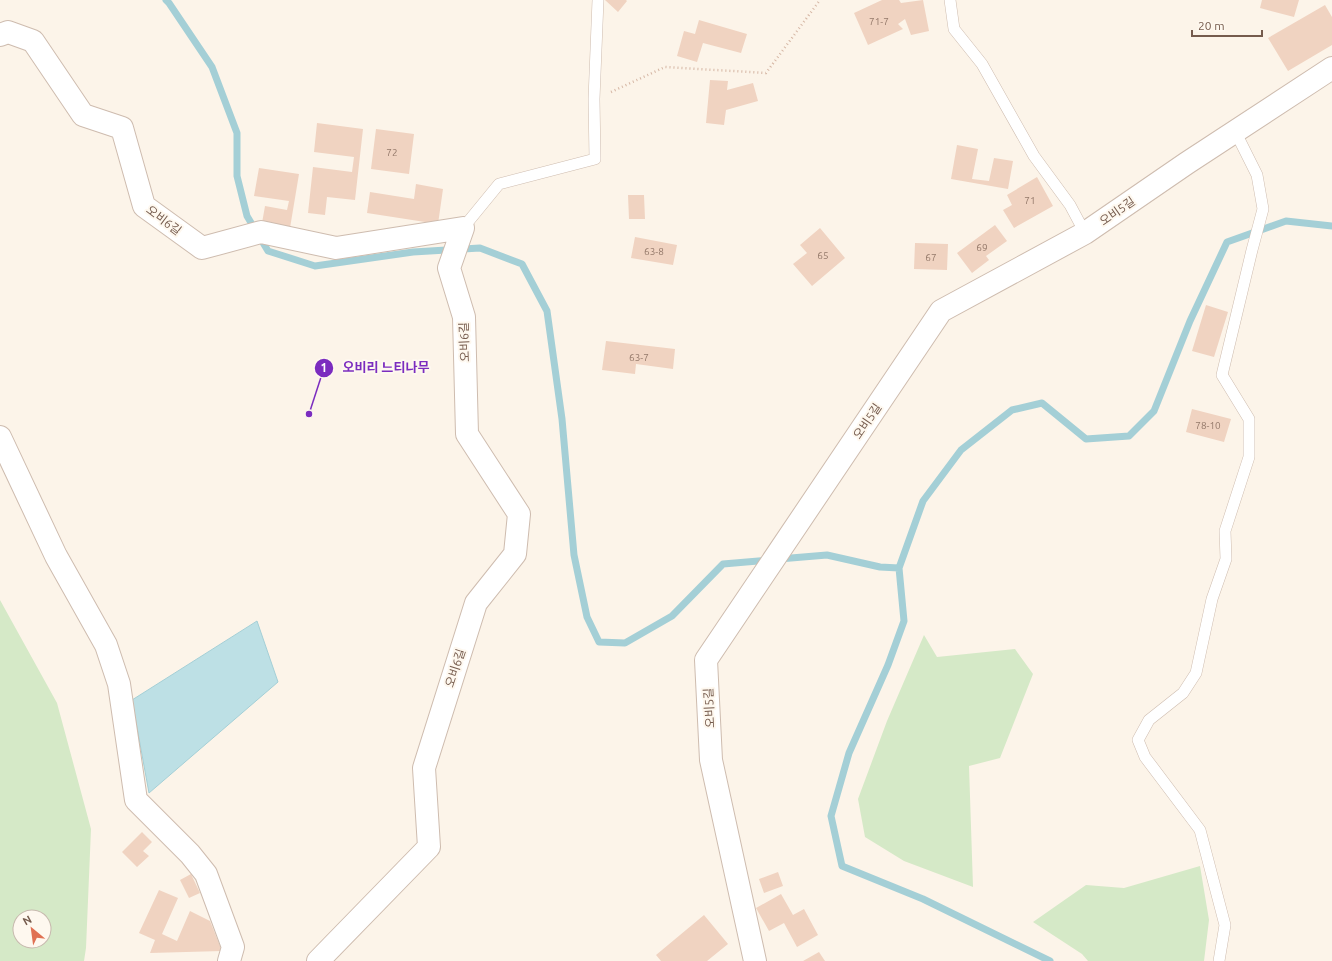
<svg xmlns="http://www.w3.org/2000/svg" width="1332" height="961" font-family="Ubuntu,'Noto Sans KR',sans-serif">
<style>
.green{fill:#d5e9c7;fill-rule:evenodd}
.water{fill:#bde0e5;stroke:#a4cfd6}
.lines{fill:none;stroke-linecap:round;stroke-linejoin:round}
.stream{stroke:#a4cfd6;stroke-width:7}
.building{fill:#f0d3c1}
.service-casing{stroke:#cebcaf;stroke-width:12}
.minor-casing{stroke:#cebcaf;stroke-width:24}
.path{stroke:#d5b6a4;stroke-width:2.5;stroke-dasharray:1 3;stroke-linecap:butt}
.service{stroke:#fff;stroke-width:11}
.minor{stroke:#fff;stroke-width:22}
.labels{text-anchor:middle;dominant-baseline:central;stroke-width:4;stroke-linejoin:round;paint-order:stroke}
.number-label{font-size:10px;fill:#94796a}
.street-label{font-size:12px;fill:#755b4d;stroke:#fef8ef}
.leader{fill:none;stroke:#7b2cbf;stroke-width:1.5}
.callout-dot{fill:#7b2cbf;stroke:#fef8ef;stroke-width:1.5}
.mark-label{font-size:12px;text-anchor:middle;font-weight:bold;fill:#fff}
.callout-label{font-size:13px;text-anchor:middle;font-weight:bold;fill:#7b2cbf;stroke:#fef8ef;stroke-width:4;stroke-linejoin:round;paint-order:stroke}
</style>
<rect width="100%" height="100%" fill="#fcf4e9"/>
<path class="green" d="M0,600L57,703L91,829L86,948L84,961H0ZM20,917H44V941H20Z
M924,635L937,657L1015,649L1033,674L1000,758L969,766L973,887L904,861L865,837L858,799L887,721Z
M1200,866L1209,920L1204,961H1088L1082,954L1033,922L1086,885L1124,888Z"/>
<path class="water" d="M257,621L278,682L149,793L132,700Z"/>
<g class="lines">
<path class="stream" d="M166,0L169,3L212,67L237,133V176L247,216L268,251L315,266L413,252L480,248L522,264L547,311L562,419L574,555L587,617L599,642L625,643L672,616L723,564L769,560
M779,559L827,555L880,567L899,568
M1050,961L923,899L842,866L831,816L849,753L888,665L904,621L899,568L923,501L961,450L1012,410L1042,403L1086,439L1129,436L1154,411L1190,321L1227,242L1286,221L1332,226"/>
</g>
<path class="building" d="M605,0H626L627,1L618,12Z
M882,0H899L901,3L923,0L929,31L911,35L905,19L898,24L903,29L868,45L854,13Z
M1262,0H1299L1294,17L1260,8Z
M1325,5L1332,17V45L1288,71L1268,38Z
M699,20L747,34L741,53L703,43L697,62L677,56L684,31L695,34Z
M710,80L728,81L727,90L753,83L758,101L726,110L724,125L706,123Z
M317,123L363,129L355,200L327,197L325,215L308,213L313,167L352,172L354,157L314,152Z
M376,129L414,134L409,174L371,169Z
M957,145L978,149L972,179L989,181L994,158L1013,161L1008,189L951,179Z
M259,168L299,174L290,228L262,223L265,206L287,210L289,201L254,196Z
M1037,177L1053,206L1014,228L1003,210L1012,205L1007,195Z
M416,184L443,189L438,224L367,213L370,192L414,199Z
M628,195H644L645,219H629Z
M995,225L1007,241L986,256L989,260L972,273L957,253Z
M820,228L845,258L812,286L793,264L807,253L800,245Z
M635,237L677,245L673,265L631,258Z
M915,243L948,244L947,270L914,269Z
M1206,305L1228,312L1214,357L1192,351Z
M606,341L675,349L673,369L636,364L635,374L602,370Z
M1192,409L1231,419L1224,442L1186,432Z
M142,832L152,842L143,851L149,856L137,867L122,852Z
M778,872L783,886L764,893L759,879Z
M191,874L200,893L189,898L180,880Z
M159,890L178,898L162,934L177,941L190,911L210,921L222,951L150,953L155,940L139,933Z
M781,894L793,915L804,909L818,935L797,947L784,923L769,931L756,908Z
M704,915L728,944L707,961H661L656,955Z
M819,952L825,961H803Z"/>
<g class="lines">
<defs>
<path id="service" d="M950,0L954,29L982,64L1034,156L1070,205L1085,233
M463,228L499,184L595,159L594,99L598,0
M1219,961L1225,925L1200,830L1145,757L1138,740L1149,720L1183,693L1196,673L1212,599L1226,559L1225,531L1249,457V419L1222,375L1252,250L1263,209L1257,175L1235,131"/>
<path id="minor" d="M0,35L8,32L33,41L83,115L122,128L144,206L202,248L261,232L336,248L463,228L449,268L464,317L467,434L519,514L515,554L476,603L424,768L429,847L318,961
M0,437L56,556L106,645L119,684L136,800L190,854L206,874L233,947L229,961
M755,961L711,760L706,660L941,311L1085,233L1187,163L1332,68"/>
</defs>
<use href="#service" class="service-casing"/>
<use href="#minor" class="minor-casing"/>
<path class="path" d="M611,92L665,67L766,73L820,0"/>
<use href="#service" class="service"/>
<use href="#minor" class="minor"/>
</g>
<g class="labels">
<g class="number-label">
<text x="879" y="21">71-7</text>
<text x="392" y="152">72</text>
<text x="1030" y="200">71</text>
<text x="982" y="247">69</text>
<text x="654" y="251">63-8</text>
<text x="823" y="255">65</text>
<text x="931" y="257">67</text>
<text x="639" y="357">63-7</text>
<text x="1208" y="425">78-10</text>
</g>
<g class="street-label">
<text transform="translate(1117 211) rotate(-35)">오비5길</text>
<text transform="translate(164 220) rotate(37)">오비6길</text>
<text transform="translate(464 342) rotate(-92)">오비6길</text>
<text transform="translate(867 421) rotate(-56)">오비5길</text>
<text transform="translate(455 668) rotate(-72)">오비6길</text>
<text transform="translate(709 708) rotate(-93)">오비5길</text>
</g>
</g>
<path class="leader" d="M309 414L324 368"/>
<g class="callout-dot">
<circle cx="309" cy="414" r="4"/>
<circle cx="324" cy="368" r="10"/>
</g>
<g class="mark-label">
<text x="324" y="372">1</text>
</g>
<g class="callout-label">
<text x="386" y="372">오비리 느티나무</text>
</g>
<g transform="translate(32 929) rotate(331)"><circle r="19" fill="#fef8ef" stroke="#c7b9ae"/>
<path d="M0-3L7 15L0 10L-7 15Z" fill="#e07153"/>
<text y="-6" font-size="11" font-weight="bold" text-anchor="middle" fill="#755b4d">N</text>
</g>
<path d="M1192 30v6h70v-6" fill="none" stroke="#755b4d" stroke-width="2"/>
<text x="1198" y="30" font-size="12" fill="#755b4d" stroke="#fef8ef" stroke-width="3" paint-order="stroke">20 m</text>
</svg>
